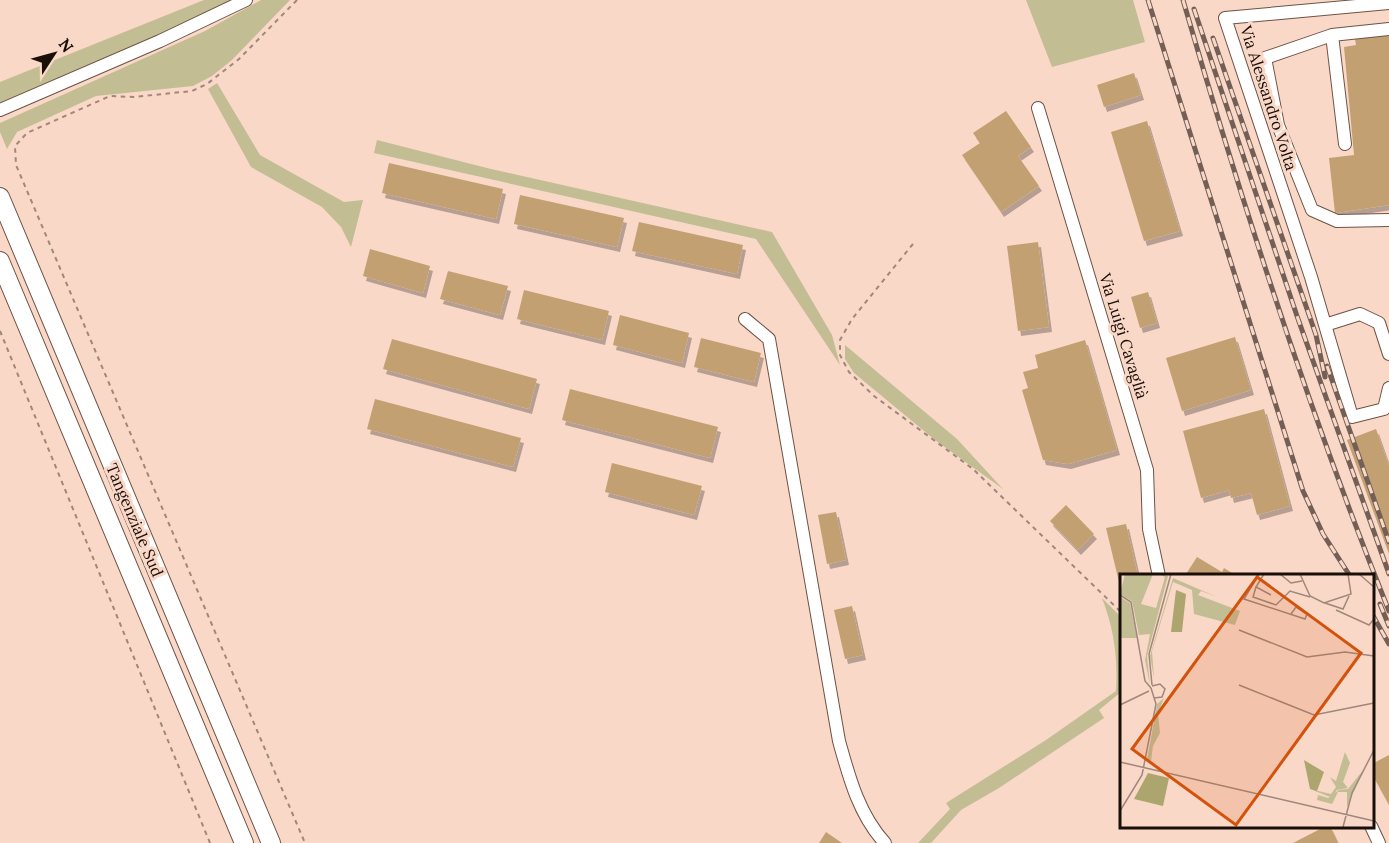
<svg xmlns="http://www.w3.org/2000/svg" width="1389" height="843" font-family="Lora,serif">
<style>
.grass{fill:#c3bd94}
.building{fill:#c2a072;filter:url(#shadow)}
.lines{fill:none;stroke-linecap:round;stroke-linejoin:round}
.minor-casing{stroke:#6e5244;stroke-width:14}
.highway-casing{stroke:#6e5244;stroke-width:20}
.path{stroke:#9f877b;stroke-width:2;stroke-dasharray:4.5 4.5;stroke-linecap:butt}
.minor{stroke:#fff;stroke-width:12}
.highway{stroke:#fff;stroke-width:18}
.rail-casing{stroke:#735f55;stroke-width:5}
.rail{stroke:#f9d8c7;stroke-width:3;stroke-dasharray:9;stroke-linecap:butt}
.labels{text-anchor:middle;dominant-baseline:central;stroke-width:6;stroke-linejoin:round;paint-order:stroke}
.street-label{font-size:16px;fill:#190e08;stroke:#f9d8c7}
.inset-road{fill:none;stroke:#9f877b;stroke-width:1.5}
.view{fill:#d3520c;fill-opacity:0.15;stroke:#d3520c;stroke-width:3}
.inset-edge{fill:none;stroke:#190e08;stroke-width:3}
</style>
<defs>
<filter id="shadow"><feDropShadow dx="3" dy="5" stdDeviation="0" flood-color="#0004"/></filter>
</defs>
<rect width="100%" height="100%" fill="#f9d8c7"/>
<path class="grass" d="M204,0H237L0,104V82Z
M261,0H290L232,60L212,76L193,86L96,96L17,132L7,149L0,132V123L205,31Z
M1026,0H1133L1145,42L1052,67Z
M217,83L260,155L344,202L363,200L351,247L341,227L322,207L251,167L208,89Z
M377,140L491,169L772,232L832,335L840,365L756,239L374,153Z
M845,345L957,439L1003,489L935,440L854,373L845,359Z
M1102,598L1122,618L1121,692L1099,710L1104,718L999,788L961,810L931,843H918L950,809L946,803L1046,740L1116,691C1118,658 1114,629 1102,598Z"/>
<path class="building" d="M1389,29V205L1335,213L1329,158L1354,155L1344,47L1356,45L1354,33Z
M1134,73L1141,95L1104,107L1097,85Z
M1006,111L1031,147L1018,156L1039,186L1001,212L962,155L980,143L973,133Z
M1147,121L1180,231L1144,241L1111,132Z
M389,163L503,189L496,219L382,193Z
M520,195L624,218L617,247L514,224Z
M639,222L743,245L737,274L632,251Z
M1038,242L1049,327L1018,331L1007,246Z
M370,249L430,266L423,293L363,276Z
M448,271L508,286L500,315L440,299Z
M524,290L609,311L602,340L517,319Z
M1148,292L1157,323L1140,328L1131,297Z
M620,315L689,333L682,363L613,345Z
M1235,337L1251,390L1182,411L1166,358Z
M701,338L761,353L754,382L694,367Z
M392,339L537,379L529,409L383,369Z
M1085,340L1117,450L1068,464L1043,460L1022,390L1028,388L1023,372L1038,368L1035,355Z
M570,389L718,427L710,458L562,420Z
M375,399L521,438L513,467L367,429Z
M1264,409L1290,506L1257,515L1251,493L1231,498L1229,490L1201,498L1183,431Z
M1376,429L1389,466V554L1347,440Z
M612,463L702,486L694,515L605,492Z
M1066,505L1094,534L1078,550L1050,521Z
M836,512L846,560L827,564L818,515Z
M1126,524L1138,576H1122V585L1120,586L1106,528Z
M1197,557L1222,572L1224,568L1237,576H1190L1186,574Z
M852,606L863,655L845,659L834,610Z
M1389,755V805L1372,774V764Z
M1326,826H1330L1338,843H1293Z
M826,832L842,843H819Z"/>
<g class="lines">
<defs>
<path id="minor" d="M1389,3L1225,18L1311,277L1352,417L1384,409L1389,388
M1332,35L1265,58L1278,125L1312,210L1337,221L1389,220
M1038,108L1147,470L1149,529L1159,576
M0,110L160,41L246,0
M1345,144L1332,35L1389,29
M745,319L769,339L839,741C849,777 859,815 885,843
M1325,325L1360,314L1379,323L1389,354
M1371,826L1379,843"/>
<path id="highway" d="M0,197L271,843
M0,261L244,843"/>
</defs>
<use href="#minor" class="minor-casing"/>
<use href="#highway" class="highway-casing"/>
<path class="path" d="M297,0L239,59L207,84L192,91L134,97L110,96L27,133L15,146L16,165L305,843
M913,244L852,319L840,340V355L849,372L874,396L973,469L1122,613
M0,331L210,843"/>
<use href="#minor" class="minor"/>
<use href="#highway" class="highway"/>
<defs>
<path id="rail" d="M1148,0L1303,491L1323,534L1350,576
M1183,0C1243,207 1309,412 1389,611
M1194,9L1297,316L1389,574
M1213,38L1316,335L1325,377
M1327,366L1389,542
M1380,604L1389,626
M1372,614L1389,644"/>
</defs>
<use href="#rail" class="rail-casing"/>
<use href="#rail" class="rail"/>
</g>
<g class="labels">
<g class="street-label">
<text transform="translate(1269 98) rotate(72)">Via Alessandro Volta</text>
<text transform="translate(1124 336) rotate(73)">Via Luigi Cavaglià</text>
<text transform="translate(135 520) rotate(67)">Tangenziale Sud</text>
</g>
</g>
<g transform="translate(1120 574)">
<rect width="254" height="254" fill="#f9d8c7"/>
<path d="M5,0H33L21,30L36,34L45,3L39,0L48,2L27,82L30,111L25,86L30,60L19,61L12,27L0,20ZM53,4L97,23L81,17L78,21L120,37L115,51L74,40L72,16L53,8L32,77L34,104L30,82ZM0,23L10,29L17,64H0ZM44,124L38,139L40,159L33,172L31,187L27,186L37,130ZM225,178L230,189L223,208L228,214L217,216L215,219L219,216L228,215L244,195L227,233V218H218L212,230L197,226L198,221L208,224L210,223L190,215L211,220L216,213L210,203L216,207Z" fill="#c3bd94"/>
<path d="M56,16L66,20L62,58H51ZM184,186L204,198L197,217L190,215ZM28,199L49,204L43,232L14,225Z" fill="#ada56e"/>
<path class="inset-road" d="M139,0L124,25L185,45L187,40L176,33L171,40M144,0L136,13L151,21M160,0L171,9L182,7M180,0L190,22L204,29L231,20L228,0M239,0L254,13M136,13L133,23L156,31L170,17L190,23M0,21L11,28L25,107L31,114M205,29L223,35L229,22M216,36L249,51L254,45M119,56L187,83L225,78L254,82M32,111L29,80L51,0M119,111L194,141L254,129M32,112L40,110L45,115L42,123L34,124M0,131L29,117M0,188L254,247M0,237L22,201L36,130L31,114M223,253L232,219L254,176"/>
<path class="view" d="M137,3L241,79L116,251L12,175Z"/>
<rect width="254" height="254" class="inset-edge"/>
</g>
<g transform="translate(54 54) rotate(54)" stroke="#f9d8c7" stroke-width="4.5" paint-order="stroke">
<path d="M0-4.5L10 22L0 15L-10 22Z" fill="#190e08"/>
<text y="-9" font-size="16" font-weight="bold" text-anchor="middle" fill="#190e08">N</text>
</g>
</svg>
